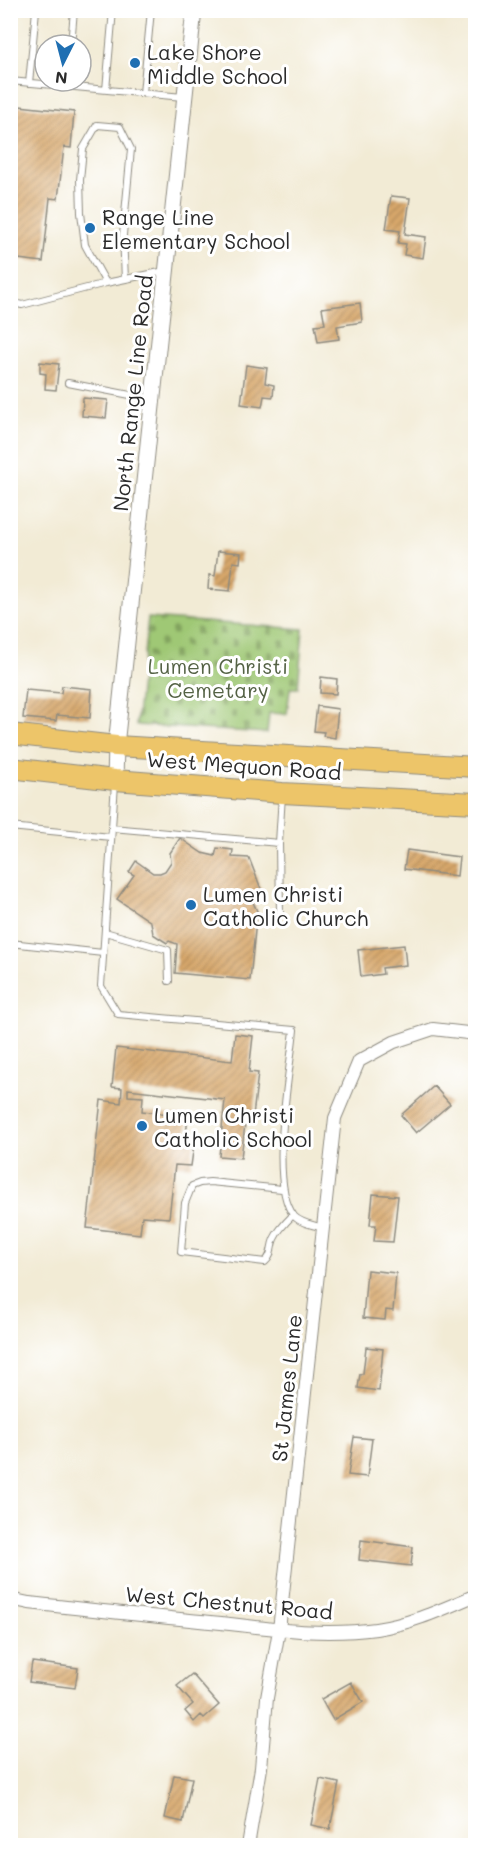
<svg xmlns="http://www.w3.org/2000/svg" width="486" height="1856" font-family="Mali,sans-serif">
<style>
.cemetery{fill:url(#cemetery-stones);stroke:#657a50;stroke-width:1.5}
.building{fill:url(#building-hatch)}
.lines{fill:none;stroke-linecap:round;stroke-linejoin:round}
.service-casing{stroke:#8e8b80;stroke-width:8}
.minor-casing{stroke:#8e8b80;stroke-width:14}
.tertiary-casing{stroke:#8e8b80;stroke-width:17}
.primary-casing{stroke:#8e8b80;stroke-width:22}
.service{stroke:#fff;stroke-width:6}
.minor{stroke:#fff;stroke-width:12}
.tertiary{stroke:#fff;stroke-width:15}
.primary{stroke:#edc569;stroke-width:20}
.poi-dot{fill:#1f6fb2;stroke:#fff;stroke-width:2}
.labels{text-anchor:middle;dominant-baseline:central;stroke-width:6;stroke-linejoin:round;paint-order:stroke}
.poi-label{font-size:21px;fill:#2b2b2b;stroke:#fff;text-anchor:start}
.street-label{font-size:21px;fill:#2b2b2b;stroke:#fff}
.park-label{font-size:21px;fill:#546245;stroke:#fff}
</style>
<defs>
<pattern id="cemetery-stones" width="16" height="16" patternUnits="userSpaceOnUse" patternTransform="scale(1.5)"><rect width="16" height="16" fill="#9fc874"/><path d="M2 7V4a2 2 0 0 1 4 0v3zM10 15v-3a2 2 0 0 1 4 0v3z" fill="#82a35f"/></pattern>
<pattern id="building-hatch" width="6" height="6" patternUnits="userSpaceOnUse" patternTransform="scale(1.5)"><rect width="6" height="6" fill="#d7a76b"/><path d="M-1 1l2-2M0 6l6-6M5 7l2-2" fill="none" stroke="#af8858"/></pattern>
</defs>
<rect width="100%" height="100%" fill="#fff"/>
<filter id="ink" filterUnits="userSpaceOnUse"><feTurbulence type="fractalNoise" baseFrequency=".0167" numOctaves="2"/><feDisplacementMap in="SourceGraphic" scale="12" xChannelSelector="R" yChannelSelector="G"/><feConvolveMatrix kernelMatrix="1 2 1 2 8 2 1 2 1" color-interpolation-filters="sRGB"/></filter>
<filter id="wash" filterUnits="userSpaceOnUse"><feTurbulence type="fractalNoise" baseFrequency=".008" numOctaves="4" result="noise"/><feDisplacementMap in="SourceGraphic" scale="24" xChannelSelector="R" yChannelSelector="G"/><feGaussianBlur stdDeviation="1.35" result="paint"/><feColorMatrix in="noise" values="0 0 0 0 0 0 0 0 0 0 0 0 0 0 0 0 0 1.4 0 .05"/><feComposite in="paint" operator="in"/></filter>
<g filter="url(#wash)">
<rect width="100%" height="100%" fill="#f2ebd5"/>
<path class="cemetery" d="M148,618L303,629L298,688H290L287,714L269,713L267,733L136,725Z"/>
<g id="blocks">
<path class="building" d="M10,105L74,112L71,148L64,147L58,199L50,198L43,262L10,258V220L13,195L10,194Z
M391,196L410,198L405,234L426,237L423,258L404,255L406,244L398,243L400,231L386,229Z
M360,303L362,322L337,326L339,339L318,342L315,325L325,324L322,308Z
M40,362L59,364L56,390L45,389L46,374L40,373Z
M246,365L267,368L265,383L274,385L273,397L264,396L262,407L241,404Z
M83,398L108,400L106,418L82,416Z
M218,551L241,553L240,563L233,562L230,591L208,589L209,575L215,576Z
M321,677L337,679L336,694L320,693Z
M62,686L92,689L90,718L57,715L56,721L23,718L26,690L61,693Z
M317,706L338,709L335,738L323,736L324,732L314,731Z
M180,838L202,853L215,856L217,848L233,850L232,857L249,858L263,894L252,900L257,911L250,980L175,973L177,944L169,941L167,943L153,934L151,922L117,899L134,875L129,872L136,861L153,873H160L165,871L171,862L170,853Z
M407,850L459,857L457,876L404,869Z
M404,945L406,965L382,968L383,974L361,977L358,950Z
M235,1034L253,1036L249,1072L258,1073L253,1116H246L241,1158L219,1156L225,1100L128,1089V1096L143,1097L142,1111L188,1116L186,1136L195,1137L191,1166L175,1165L169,1218L142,1216L140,1234L87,1228L101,1100L121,1103L122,1088L112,1087L116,1048L232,1061Z
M434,1086L450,1104L416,1133L401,1115Z
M373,1194L398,1196L393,1242L374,1241L376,1225H370Z
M367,1270L396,1273L393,1311L386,1310L385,1320L363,1318Z
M366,1347L383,1349L379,1391L358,1388L360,1374H363Z
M354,1437L372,1439L367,1477L348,1475Z
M361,1540L413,1547L411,1566L359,1560Z
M32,1662L78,1668L75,1688L29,1682Z
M192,1674L219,1705L204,1718L201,1715L194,1722L185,1711L193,1704L177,1686Z
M351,1682L363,1702L333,1720L321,1699Z
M174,1775L192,1778L183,1822L165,1818Z
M320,1779L339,1783L330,1829L311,1825Z"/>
</g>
</g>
<g filter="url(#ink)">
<use href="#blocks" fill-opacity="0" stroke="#8e8b80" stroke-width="1.5"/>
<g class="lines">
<defs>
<path id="service" d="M71,45L74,10
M10,81L183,97
M29,83L36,10
M106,90L113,10
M143,93L151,10
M106,283L85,245L81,213L80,180L83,149L97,125L120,127L131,149L123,235L125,279
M10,302L22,305L106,283L165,271
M68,383L151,399
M115,784L101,986L118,1014L294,1030C290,1072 268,1184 294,1216C300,1223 313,1225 323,1228
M10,827L111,837
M112,828L279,843
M280,914L279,843L282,795
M105,932L168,950L169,981
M10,943L103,953
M282,1189L210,1182L200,1183L192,1186L185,1203L181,1252L265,1262C273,1255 270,1248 274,1239C278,1230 286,1222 293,1215"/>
<path id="minor" d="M10,1599L29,1603C93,1610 157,1617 221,1623C272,1629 324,1636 376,1629C411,1624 443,1609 476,1595
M248,1846L261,1768L267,1698L279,1630L335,1118L359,1061L394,1042L433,1029L476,1034"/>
<path id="tertiary" d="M115,780L116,746L194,10"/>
<path id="primary" d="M10,734L116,746L476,767
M10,768L115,780L282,793L476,803"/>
</defs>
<use href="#service" class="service-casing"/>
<use href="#minor" class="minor-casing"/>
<use href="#tertiary" class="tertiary-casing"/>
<use href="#primary" class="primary-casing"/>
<use href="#service" class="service"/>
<use href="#minor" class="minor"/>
<use href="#tertiary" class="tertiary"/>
<use href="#primary" class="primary"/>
</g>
</g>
<g class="poi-dot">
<circle cx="135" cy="63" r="6"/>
<circle cx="90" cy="228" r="6"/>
<circle cx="191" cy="905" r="6"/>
<circle cx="142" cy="1126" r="6"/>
</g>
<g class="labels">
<g class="poi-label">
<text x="147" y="51">Lake Shore<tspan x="147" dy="24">Middle School</tspan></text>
<text x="102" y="216">Range Line<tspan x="102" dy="24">Elementary School</tspan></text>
<text x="203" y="893">Lumen Christi<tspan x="203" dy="24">Catholic Church</tspan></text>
<text x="154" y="1114">Lumen Christi<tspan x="154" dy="24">Catholic School</tspan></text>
</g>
<g class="street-label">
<text transform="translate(132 393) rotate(-84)">North Range Line Road</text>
<text transform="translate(244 765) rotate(4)">West Mequon Road</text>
<text transform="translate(286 1388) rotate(-84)">St James Lane</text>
<text transform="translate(229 1602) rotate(5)">West Chestnut Road</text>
</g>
<g class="park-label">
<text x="218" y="665">Lumen Christi<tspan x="218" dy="24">Cemetary</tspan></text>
</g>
</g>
<rect width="486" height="1856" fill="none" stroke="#fff" stroke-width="36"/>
<g transform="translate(63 63) rotate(186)"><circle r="28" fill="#ffffff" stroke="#aaaaaa" stroke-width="1.5"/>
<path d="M0-4.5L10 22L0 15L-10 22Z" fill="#1f6fb2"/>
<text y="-9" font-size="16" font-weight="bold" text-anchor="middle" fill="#2b2b2b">N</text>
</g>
</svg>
